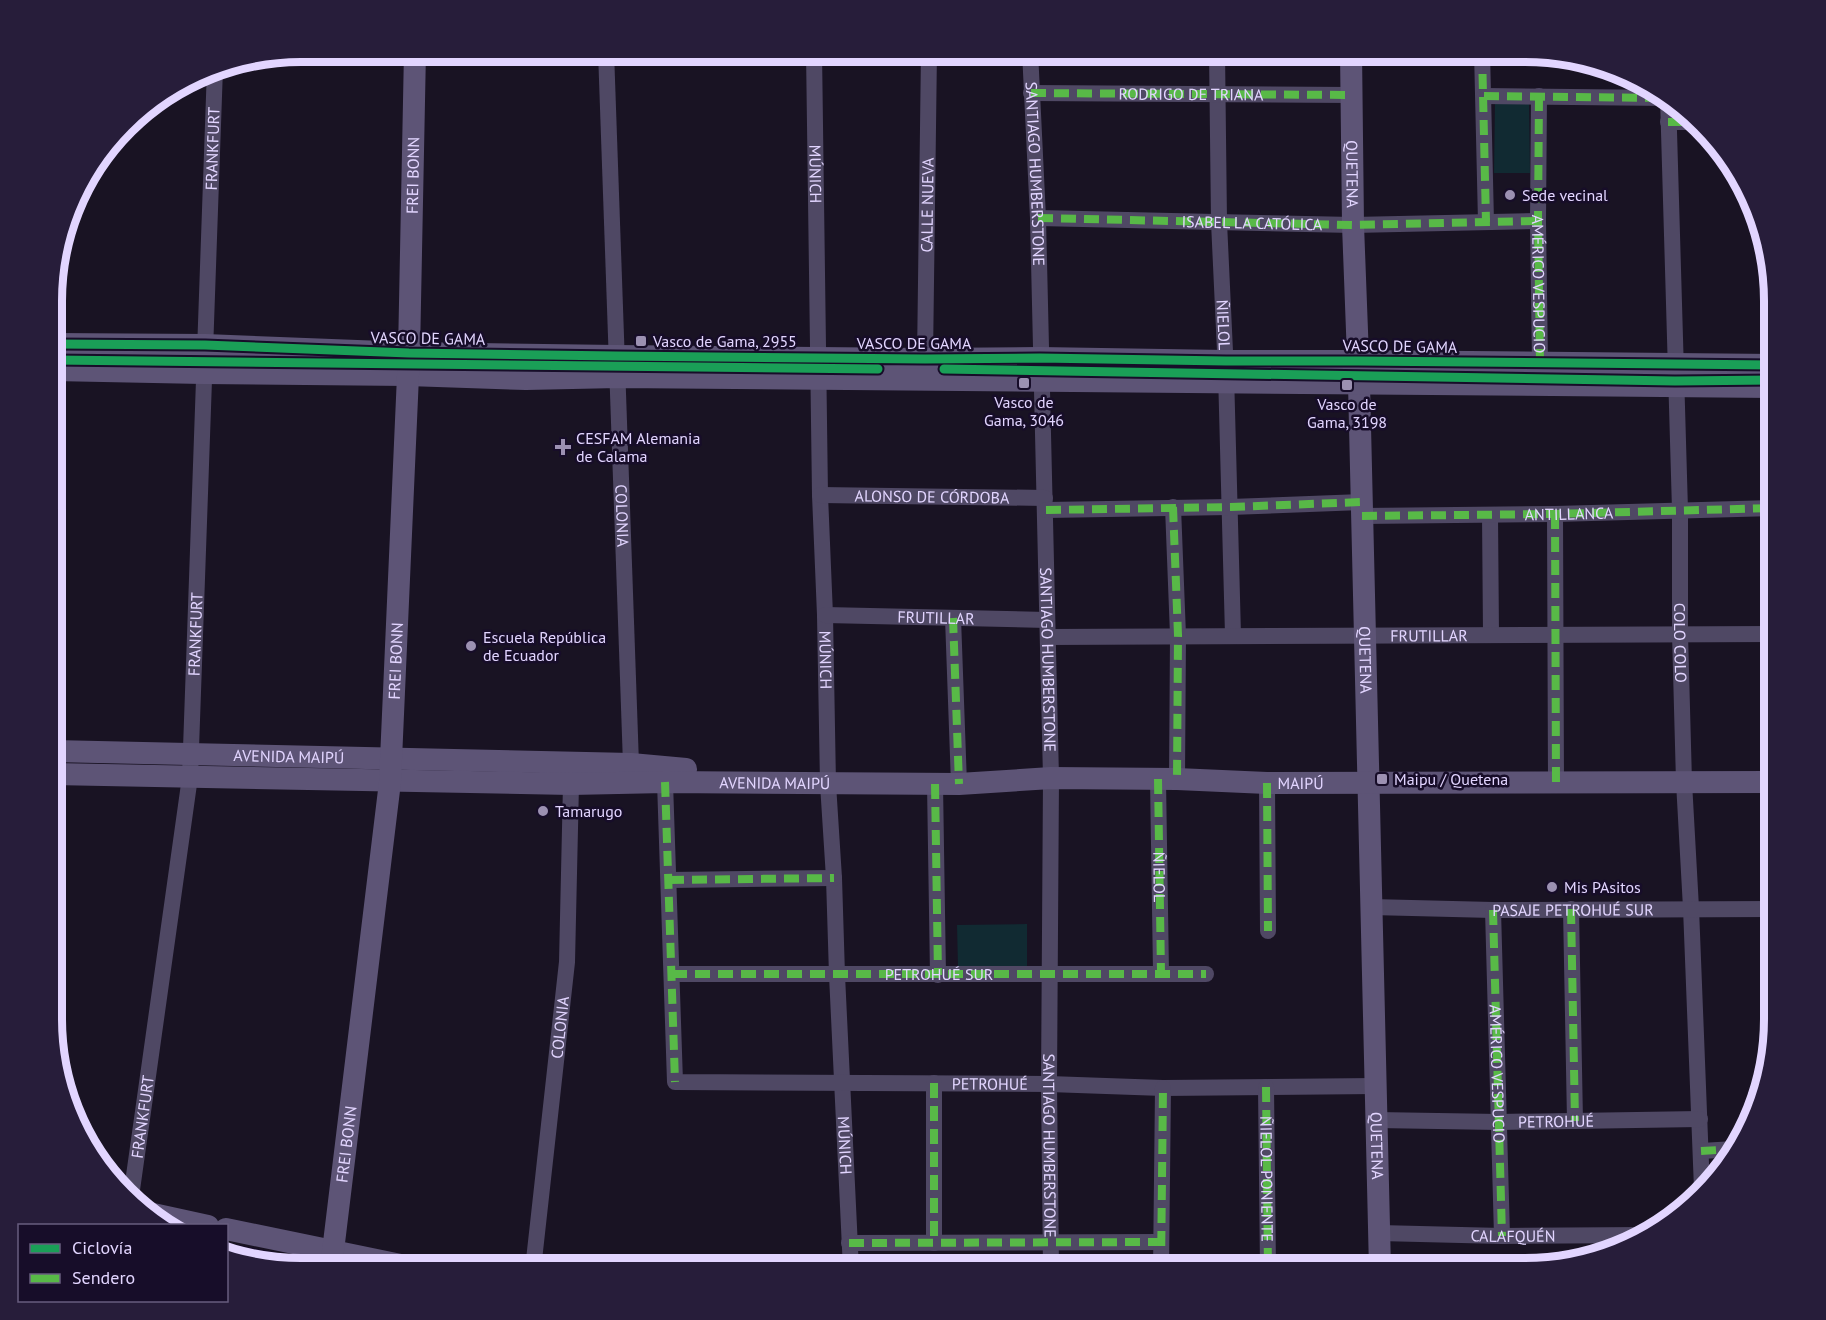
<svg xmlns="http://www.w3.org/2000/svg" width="1826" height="1320" font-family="'PT Sans',sans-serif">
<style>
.green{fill:#112a32}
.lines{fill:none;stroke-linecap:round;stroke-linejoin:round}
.street{stroke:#4f4864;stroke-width:16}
.secondary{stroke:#5d5476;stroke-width:22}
.quiet{stroke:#58b947;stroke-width:8;stroke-dasharray:15 8;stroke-linecap:butt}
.cycleway-casing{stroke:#170d29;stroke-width:13}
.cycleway{stroke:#1a9f57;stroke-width:9}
.poi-dot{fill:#9c91b2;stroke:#170d29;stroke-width:2}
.labels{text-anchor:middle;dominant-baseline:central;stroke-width:5;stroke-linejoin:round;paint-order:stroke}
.street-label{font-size:16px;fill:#e2d5ff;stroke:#170d29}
.poi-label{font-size:16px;fill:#e2d5ff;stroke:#170d29;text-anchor:start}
.rim{fill:none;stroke:#e2d5ff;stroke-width:8}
</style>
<rect width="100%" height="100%" fill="#191323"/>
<path class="green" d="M1495,102H1529L1530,173H1494Z
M1027,924V966L958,967L957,925Z"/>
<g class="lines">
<g class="street">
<path id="s1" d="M606,51L631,764"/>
<path id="s2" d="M814,51L820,495L825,615L828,784L834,878L837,975L851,1269"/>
<path id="s3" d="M1030,51L1038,218L1051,778L1049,1084L1051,1269"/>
<path id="s4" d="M1217,51L1219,222L1226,373L1233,635"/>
<path d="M1482,51L1486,222"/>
<path id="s5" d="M1031,93L1352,95"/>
<path d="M1484,96L1668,98"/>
<path id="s6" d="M1539,96L1538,221L1540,363"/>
<path id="s7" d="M1668,97L1680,510V634L1684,782L1691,908L1702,1189"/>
<path d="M1668,122H1693"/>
<path id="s8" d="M1038,218L1353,225L1538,221"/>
<path id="s9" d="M925,359L929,51"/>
<path id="s10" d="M820,495L1045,498"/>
<path d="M1173,507L1178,635L1177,779"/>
<path d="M1046,510L1230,507L1362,502"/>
<path d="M1555,514L1556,782"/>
<path d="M1490,515L1491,635"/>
<path id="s11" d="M1362,516L1555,514L1774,508"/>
<path id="s12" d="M825,615L1047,620"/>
<path d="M953,618L959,784"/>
<path id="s13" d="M1048,637L1774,634"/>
<path d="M1158,779L1161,973"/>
<path id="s14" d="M665,782L675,1082L1049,1084L1163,1088L1376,1086"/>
<path d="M1267,783L1268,931"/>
<path d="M935,784L938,975"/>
<path d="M669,880L834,878"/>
<path id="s15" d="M1371,907L1493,910L1774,909"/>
<path d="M1571,909L1575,1121"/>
<path id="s16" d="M1493,910L1502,1236"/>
<path d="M672,974H1206"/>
<path d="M934,1083V1243"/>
<path id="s17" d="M1266,1087L1268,1269"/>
<path id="s18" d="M1376,1120L1499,1122L1700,1119"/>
<path d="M1701,1151L1735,1149"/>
<path id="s19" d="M131,1197L190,777L215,68"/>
<path id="s20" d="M1379,1233L1502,1236L1646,1235"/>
<path d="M849,1243L1161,1242"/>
<path id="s21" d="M533,1269L567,962L571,784"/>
<path d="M1161,1269L1163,1088"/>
</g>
<g class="secondary">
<path id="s22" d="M1351,51L1353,225L1359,384L1380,1269"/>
<path d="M53,344L205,345L409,353L617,356L925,359L1040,358L1226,361H1358L1774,365"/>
<path d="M53,370L203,373L408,375L526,379L618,377L1774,387"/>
<path id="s23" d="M53,751L631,764L686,769"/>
<path id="s24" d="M53,774L571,784L665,782L959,784L1051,778L1177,779L1267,783L1774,782"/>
<path d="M144,1212L208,1226"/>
<path d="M226,1229L420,1269"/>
<path id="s25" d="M329,1269L333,1251L390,782L409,353L415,51"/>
</g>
<g class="quiet">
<path d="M1482,51L1486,222"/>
<path d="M1031,93L1352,95"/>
<path d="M1484,96L1668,98"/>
<path d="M1539,96L1538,221L1540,363"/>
<path d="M1668,122H1693"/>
<path d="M1038,218L1353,225L1538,221"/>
<path d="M1173,507L1178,635L1177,779"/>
<path d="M1046,510L1230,507L1362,502"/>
<path d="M1555,514L1556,782"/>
<path d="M1362,516L1555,514L1774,508"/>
<path d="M953,618L959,784"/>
<path id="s26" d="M1158,779L1161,973"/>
<path d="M665,782L675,1082"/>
<path d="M1267,783L1268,931"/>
<path d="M935,784L938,975"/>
<path d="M669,880L834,878"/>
<path d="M1571,909L1575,1121"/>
<path d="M1493,910L1502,1236"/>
<path id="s27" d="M672,974H1206"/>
<path d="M934,1083V1243"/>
<path d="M1266,1087L1268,1269"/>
<path d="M1701,1151L1735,1149"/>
<path d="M849,1243L1161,1242"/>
<path d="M1161,1269L1163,1088"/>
</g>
<defs>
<path id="cycleway" d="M53,344L205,345L409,353L617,356L925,359L1040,358L1226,361H1358L1774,365
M53,360L878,369
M944,369L1675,381L1774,380
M226,1249L320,1268"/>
</defs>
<use href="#cycleway" class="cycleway-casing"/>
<use href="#cycleway" class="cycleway"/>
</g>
<g class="poi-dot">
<circle cx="1510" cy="195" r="6"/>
<rect x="635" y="335" width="12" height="12" rx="3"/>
<rect x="1018" y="377" width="12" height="12" rx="3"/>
<rect x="1341" y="379" width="12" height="12" rx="3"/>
<path d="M560 438h6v6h6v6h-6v6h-6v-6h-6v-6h6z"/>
<circle cx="471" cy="646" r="6"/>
<rect x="1376" y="773" width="12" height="12" rx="3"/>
<circle cx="543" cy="811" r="6"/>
<circle cx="1552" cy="887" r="6"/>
</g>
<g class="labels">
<g class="street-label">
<text stroke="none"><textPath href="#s5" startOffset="160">RODRIGO DE TRIANA</textPath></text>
<text stroke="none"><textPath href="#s19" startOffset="1053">FRANKFURT</textPath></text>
<text stroke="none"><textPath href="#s2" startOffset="123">MÚNICH</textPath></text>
<text stroke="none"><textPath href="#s3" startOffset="123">SANTIAGO HUMBERSTONE</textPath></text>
<text stroke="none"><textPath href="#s22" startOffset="123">QUETENA</textPath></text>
<text stroke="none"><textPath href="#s25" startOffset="1098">FREI BONN</textPath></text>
<text stroke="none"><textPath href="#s9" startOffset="154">CALLE NUEVA</textPath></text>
<text stroke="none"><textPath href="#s8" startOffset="214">ISABEL LA CATÓLICA</textPath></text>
<text stroke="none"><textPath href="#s6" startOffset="188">AMÉRICO VESPUCIO</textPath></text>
<text stroke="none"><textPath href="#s4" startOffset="274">ÑIELOL</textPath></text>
<text transform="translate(428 338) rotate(1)">VASCO DE GAMA</text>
<text x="914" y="343">VASCO DE GAMA</text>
<text transform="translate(1400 346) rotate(1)">VASCO DE GAMA</text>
<text stroke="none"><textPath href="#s10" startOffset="112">ALONSO DE CÓRDOBA</textPath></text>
<text stroke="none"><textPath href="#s11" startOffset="207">ANTILLANCA</textPath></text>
<text stroke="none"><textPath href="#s1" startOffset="465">COLONIA</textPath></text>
<text stroke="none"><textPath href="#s12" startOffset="111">FRUTILLAR</textPath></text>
<text stroke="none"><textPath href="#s19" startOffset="567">FRANKFURT</textPath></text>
<text stroke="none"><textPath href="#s13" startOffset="381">FRUTILLAR</textPath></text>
<text stroke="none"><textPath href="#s7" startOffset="546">COLO COLO</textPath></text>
<text stroke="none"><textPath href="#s2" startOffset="609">MÚNICH</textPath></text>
<text stroke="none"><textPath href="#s3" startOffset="609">SANTIAGO HUMBERSTONE</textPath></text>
<text stroke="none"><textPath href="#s22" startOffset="609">QUETENA</textPath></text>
<text stroke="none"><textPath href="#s25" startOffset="612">FREI BONN</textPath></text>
<text stroke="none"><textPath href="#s23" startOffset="236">AVENIDA MAIPÚ</textPath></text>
<text stroke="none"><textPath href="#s24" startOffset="722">AVENIDA MAIPÚ</textPath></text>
<text stroke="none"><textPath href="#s24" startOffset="1248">MAIPÚ</textPath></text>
<text stroke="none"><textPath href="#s26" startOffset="98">ÑIELOL</textPath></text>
<text stroke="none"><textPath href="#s15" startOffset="202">PASAJE PETROHUÉ SUR</textPath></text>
<text stroke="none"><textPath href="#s27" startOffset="267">PETROHUÉ SUR</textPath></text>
<text stroke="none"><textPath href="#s21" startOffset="243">COLONIA</textPath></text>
<text stroke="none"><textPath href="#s16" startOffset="164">AMÉRICO VESPUCIO</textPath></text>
<text stroke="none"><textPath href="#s14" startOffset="615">PETROHUÉ</textPath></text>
<text stroke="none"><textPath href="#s19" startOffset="81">FRANKFURT</textPath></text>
<text stroke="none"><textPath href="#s18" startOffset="180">PETROHUÉ</textPath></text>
<text stroke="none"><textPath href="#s25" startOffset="126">FREI BONN</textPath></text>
<text stroke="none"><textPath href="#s2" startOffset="1095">MÚNICH</textPath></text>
<text stroke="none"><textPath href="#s3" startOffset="1095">SANTIAGO HUMBERSTONE</textPath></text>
<text stroke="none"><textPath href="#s22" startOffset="1095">QUETENA</textPath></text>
<text stroke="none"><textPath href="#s17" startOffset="92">ÑIELOL PONIENTE</textPath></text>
<text stroke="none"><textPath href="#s20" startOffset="134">CALAFQUÉN</textPath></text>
</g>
<g class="poi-label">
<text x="1522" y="195">Sede vecinal</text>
<text x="653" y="341">Vasco de Gama, 2955</text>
<text x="1024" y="402" text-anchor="middle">Vasco de<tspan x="1024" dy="18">Gama, 3046</tspan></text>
<text x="1347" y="404" text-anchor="middle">Vasco de<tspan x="1347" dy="18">Gama, 3198</tspan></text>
<text x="576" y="438">CESFAM Alemania<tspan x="576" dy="18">de Calama</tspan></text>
<text x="483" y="637">Escuela República<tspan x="483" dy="18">de Ecuador</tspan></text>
<text x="1394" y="779">Maipu / Quetena</text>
<text x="555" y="811">Tamarugo</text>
<text x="1564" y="887">Mis PAsitos</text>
</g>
</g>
<path d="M0 0H1826V1320H0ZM301 62H1525A239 239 0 0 1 1764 301V1019A239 239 0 0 1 1525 1258H301A239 239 0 0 1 62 1019V301A239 239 0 0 1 301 62Z" fill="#271d3a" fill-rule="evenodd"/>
<path class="rim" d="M301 62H1525A239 239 0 0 1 1764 301V1019A239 239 0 0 1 1525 1258H301A239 239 0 0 1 62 1019V301A239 239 0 0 1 301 62Z"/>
<rect x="18" y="1224" width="210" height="78" fill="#170d29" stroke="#685d7f" stroke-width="1.5"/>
<rect x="30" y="1244" width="30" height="9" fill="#1a9f57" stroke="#685d7f" stroke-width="1.5"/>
<text x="72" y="1254" font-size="18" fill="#e2d5ff">Ciclovía</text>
<rect x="30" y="1274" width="30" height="9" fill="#58b947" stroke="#685d7f" stroke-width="1.5"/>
<text x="72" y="1284" font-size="18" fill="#e2d5ff">Sendero</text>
</svg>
